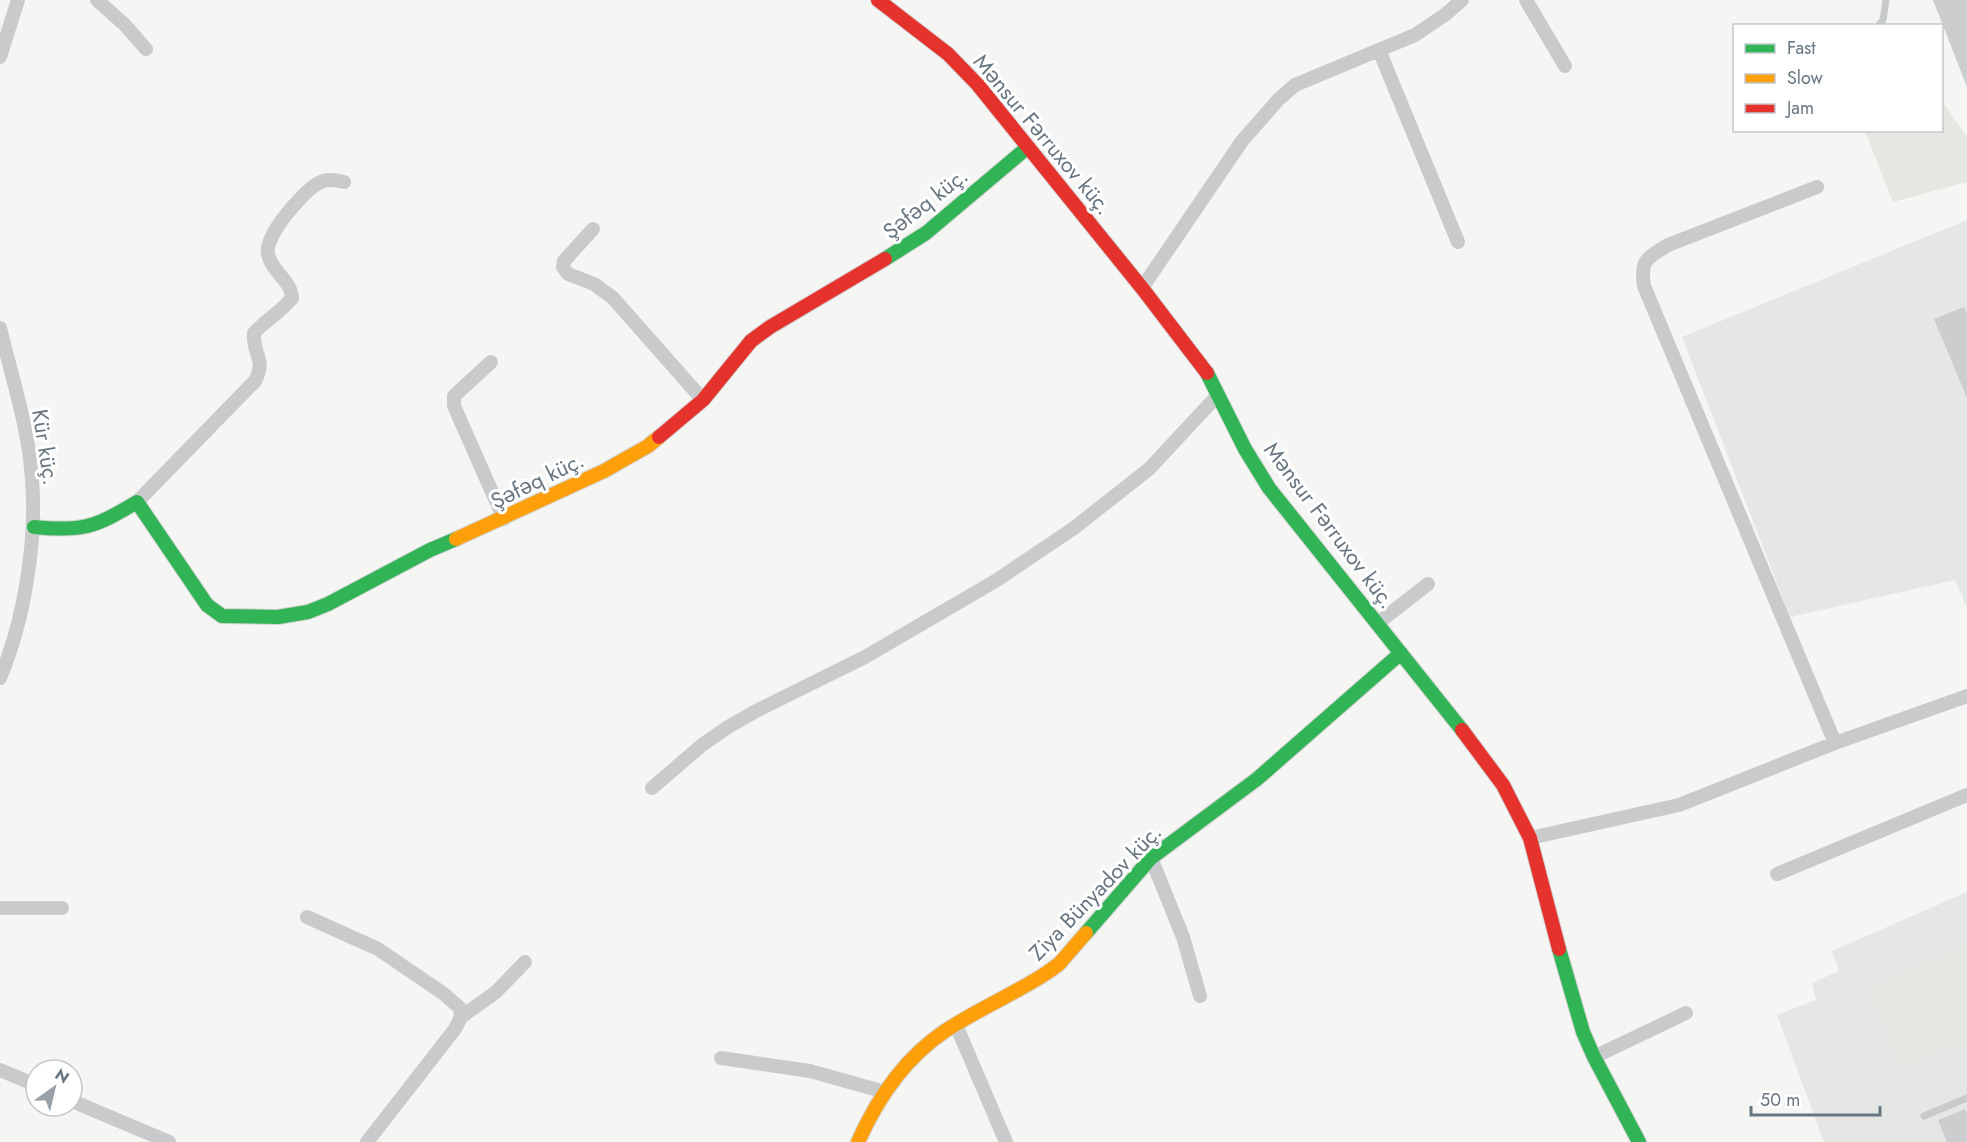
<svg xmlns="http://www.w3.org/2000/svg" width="1967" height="1142" font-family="Jost,sans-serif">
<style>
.built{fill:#e5e6e6}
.green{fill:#e4e7e2}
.building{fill:#cccdce}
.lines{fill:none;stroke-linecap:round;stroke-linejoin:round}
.fast-casing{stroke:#d2d2d2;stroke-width:16}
.slow-casing{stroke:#d2d2d2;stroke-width:16}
.jam-casing{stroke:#d2d2d2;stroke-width:16}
.lane{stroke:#c9cacb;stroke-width:7}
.street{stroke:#c9cacb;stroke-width:14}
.fast{stroke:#30b455;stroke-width:14}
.slow{stroke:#ff9f0a;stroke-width:14}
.jam{stroke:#e5322d;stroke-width:14}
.labels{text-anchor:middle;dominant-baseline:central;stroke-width:6;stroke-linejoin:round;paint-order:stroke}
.street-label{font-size:22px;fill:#677681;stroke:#fff}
</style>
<rect width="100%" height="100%" fill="#f5f5f4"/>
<path class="built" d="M1967,220V608L1955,580L1790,617L1682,337Z
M1967,892V1142H1824L1777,1015L1816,1000L1812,983L1839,971L1832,951Z"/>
<path class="green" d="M1942,101L1967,137V182L1893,202L1865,131L1942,130Z
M1967,943V1041L1901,1069L1866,987Z"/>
<path class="building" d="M1933,0H1967V87Z
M1964,307L1967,314V398L1934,319Z
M1965,1109L1967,1115V1142H1947L1938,1120Z"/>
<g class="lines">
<defs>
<path id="fast" d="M885,259L926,233L1028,147
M1207,373L1245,449L1269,488L1462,730
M34,527C83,532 95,527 137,502L207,605L222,616L278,617L308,612L328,604L430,550L456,539
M1086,933L1151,858L1257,779L1401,653
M1559,949L1583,1032L1594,1057L1639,1142"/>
<path id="slow" d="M456,539L604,471L648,446L659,437
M858,1142C877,1099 905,1058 945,1031C978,1009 1015,994 1048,972L1059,964L1086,933"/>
<path id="jam" d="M878,0L948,54L978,85L1142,288L1207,373
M659,437L703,400L751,341L770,327L885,259
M1462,730L1503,785L1530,838L1559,949"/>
</defs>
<use href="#fast" class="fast-casing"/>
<use href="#slow" class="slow-casing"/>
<use href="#jam" class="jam-casing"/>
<path class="lane" d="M1878,26L1883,20L1886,0
M1924,1116L1967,1098"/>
<path class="street" d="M97,0L125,25L146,49
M1526,0L1565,66
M1379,50L1458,242
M0,57L18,0
M1817,187L1668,245C1647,258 1640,260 1644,286L1835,743
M593,229L564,261L563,267L568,274L594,284L613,298L703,400
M1142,288L1242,141L1278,100L1295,85L1415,35L1446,14L1462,0
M0,328C12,378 29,429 32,480C37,542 24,621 0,678
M491,362L454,396V406L504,519
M137,502L255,381C267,358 252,355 254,333C266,320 282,311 292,298C291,280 271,271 268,254C264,236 302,193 317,184C326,178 335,180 344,182
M1378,623L1428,584
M652,788L702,745L728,727L756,711L865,657L997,580L1074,528L1149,469L1218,395
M1530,838L1679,805L1835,743L1967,696
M1151,858L1183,937L1200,996
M1777,874L1967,795
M0,908H62
M307,917L378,949L444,994L460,1008L461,1017L455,1029L367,1142
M461,1017L496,992L525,962
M956,1025L1006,1142
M1594,1057L1686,1013
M721,1058L810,1071L885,1092
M0,1070L36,1085
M72,1101L169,1142"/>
<use href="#fast" class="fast"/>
<use href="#slow" class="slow"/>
<use href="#jam" class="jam"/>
</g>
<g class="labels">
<g class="street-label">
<text transform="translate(1043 134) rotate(50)">Mənsur Fərruxov küç.</text>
<text transform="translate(925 203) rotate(-38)">Şəfəq küç.</text>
<text transform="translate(46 447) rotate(81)">Kür küç.</text>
<text transform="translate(537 480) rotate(-26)">Şəfəq küç.</text>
<text transform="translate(1330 525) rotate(53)">Mənsur Fərruxov küç.</text>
<text transform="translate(1095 892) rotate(-46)">Ziya Bünyadov küç.</text>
</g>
</g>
<rect x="1733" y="24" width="210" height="108" fill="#ffffff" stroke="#c2c8cd" stroke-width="1.5"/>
<rect x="1745" y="44" width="30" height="9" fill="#30b455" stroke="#c2c8cd" stroke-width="1.5"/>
<text x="1787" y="54" font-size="18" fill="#677681">Fast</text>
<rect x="1745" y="74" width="30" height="9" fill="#ff9f0a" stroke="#c2c8cd" stroke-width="1.5"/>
<text x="1787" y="84" font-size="18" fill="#677681">Slow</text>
<rect x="1745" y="104" width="30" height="9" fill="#e5322d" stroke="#c2c8cd" stroke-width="1.5"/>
<text x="1787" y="114" font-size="18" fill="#677681">Jam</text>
<g transform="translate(54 1088) rotate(34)"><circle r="28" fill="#ffffff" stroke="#c2c8cd" stroke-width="1.5"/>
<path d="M0-4.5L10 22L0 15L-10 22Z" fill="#99a2a9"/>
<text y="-9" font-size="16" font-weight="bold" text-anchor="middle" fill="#677681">N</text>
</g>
<path d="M1751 1106v9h129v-9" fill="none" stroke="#677681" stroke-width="3"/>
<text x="1760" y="1106" font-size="18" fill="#677681" stroke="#ffffff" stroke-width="4.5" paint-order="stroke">50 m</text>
</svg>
